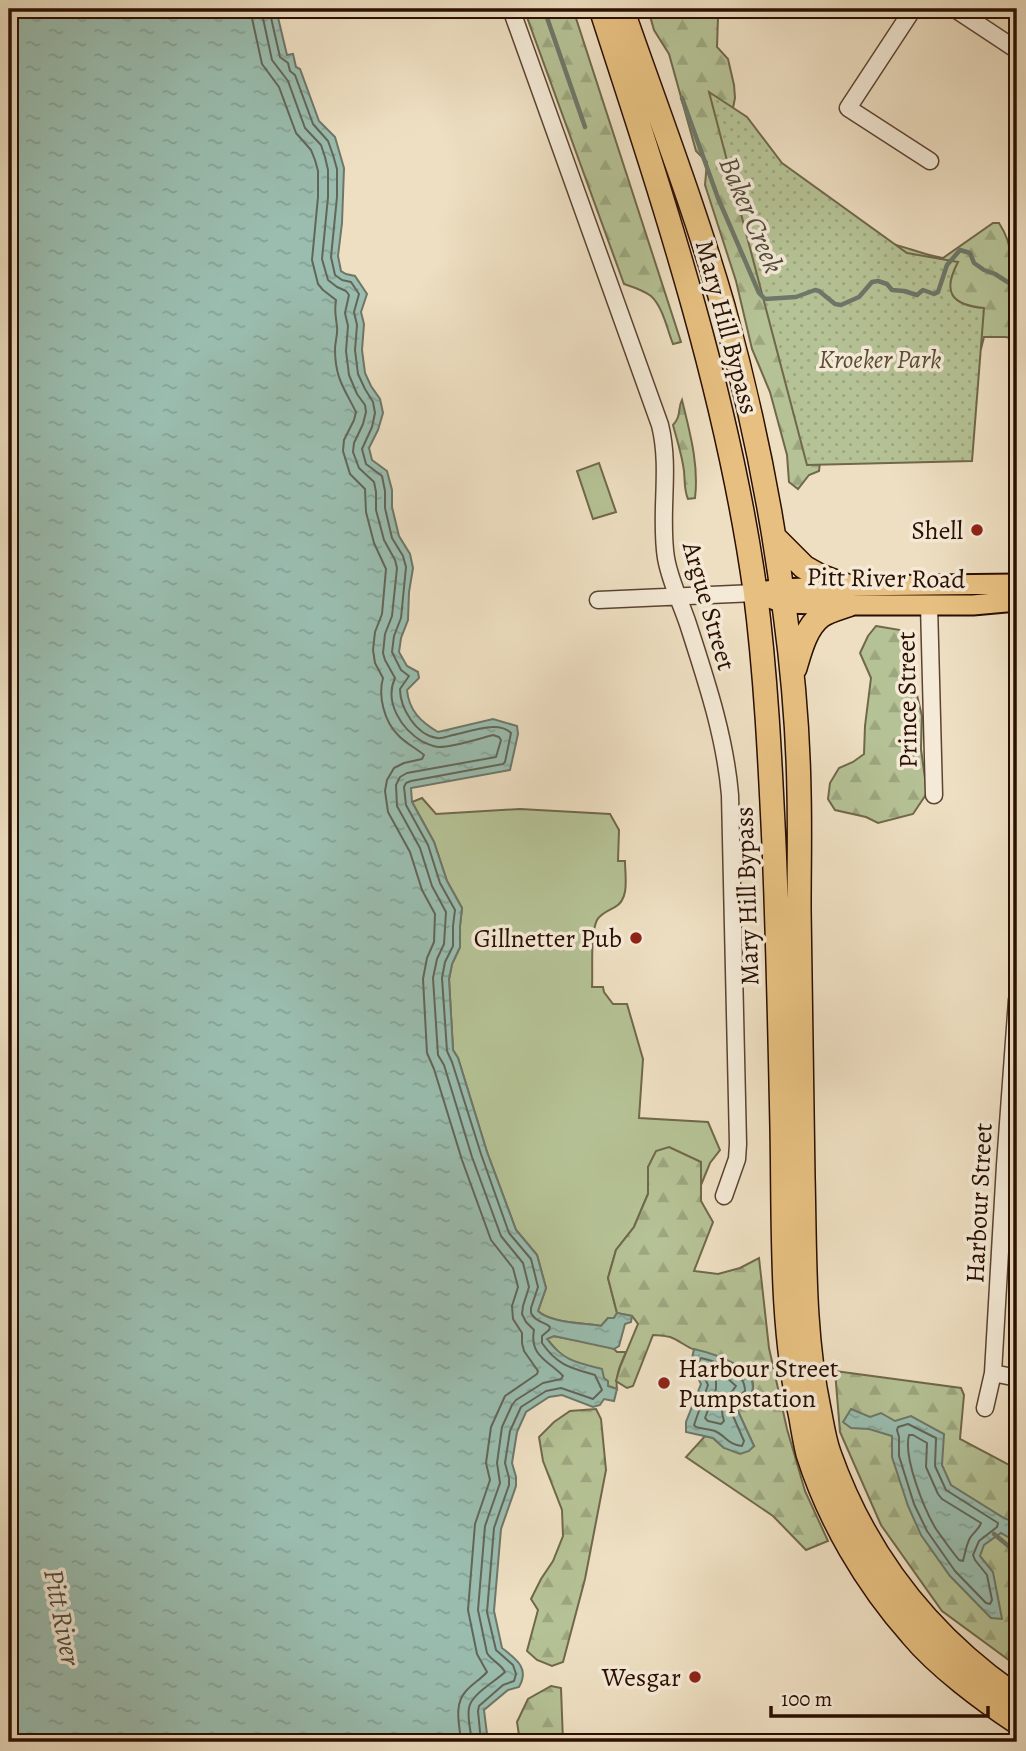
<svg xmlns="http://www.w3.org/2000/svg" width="1026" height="1751" font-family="Alegreya,serif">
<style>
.grass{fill:#b5c295;stroke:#70684b;stroke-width:2}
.forest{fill:url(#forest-firs);stroke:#70684b;stroke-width:2}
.park{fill:url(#park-dots);stroke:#70684b;stroke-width:2}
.water{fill:url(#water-ripples);stroke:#6e7769;stroke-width:2}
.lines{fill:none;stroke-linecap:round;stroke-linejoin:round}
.shore{stroke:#626658;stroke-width:2}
.stream{stroke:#6e7769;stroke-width:4.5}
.minor-casing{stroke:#5c4331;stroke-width:19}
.major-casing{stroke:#2b0f01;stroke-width:23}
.highway-casing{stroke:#2b0f01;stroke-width:26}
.minor{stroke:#f4ead7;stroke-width:16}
.major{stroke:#e7c081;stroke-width:19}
.highway{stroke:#e7c081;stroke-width:23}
.poi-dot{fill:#8f2418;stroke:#f4ead7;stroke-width:2.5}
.labels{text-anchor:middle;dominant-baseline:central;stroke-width:7;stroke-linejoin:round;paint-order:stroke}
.street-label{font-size:26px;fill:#2b0f01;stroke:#f4ead7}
.park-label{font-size:26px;font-style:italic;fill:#5b4e35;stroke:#f4ead7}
.poi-label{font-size:26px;fill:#2b0f01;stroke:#f4ead7;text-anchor:end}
.water-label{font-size:28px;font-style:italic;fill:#524c3e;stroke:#f4ead7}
</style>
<defs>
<pattern id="forest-firs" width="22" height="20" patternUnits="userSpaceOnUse" patternTransform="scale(1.75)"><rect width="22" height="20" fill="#b5c295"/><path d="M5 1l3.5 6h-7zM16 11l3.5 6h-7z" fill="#9ca67f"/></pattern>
<pattern id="park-dots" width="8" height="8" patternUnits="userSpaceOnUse" patternTransform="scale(1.75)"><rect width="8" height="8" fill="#b5c295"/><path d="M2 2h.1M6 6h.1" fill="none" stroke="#9ca67f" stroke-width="1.8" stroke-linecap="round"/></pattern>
<pattern id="water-ripples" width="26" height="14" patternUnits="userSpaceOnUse" patternTransform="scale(1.75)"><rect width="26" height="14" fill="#9abdaf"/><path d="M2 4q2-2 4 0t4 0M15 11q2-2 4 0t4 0" fill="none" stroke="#85a195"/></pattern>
</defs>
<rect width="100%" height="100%" fill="#eedfc2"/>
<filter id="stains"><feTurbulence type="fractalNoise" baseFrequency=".00286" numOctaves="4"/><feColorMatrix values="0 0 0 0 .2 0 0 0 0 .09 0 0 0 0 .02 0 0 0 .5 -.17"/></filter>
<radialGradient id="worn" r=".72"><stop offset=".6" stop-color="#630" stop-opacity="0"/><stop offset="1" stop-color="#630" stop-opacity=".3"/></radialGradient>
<path class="grass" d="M599,463L616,512L593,519L577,471Z
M422,798L436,814L520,809L610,814L619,830L618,861H625C625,876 630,899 615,907C608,911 601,913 597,920C590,934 593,970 592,987H603L604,992L613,1004H627L643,1059L639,1118L708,1122L720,1150L710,1163L701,1185V1162L648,1167V1194L634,1227L616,1250L608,1278L617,1313L614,1318H608L601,1326C584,1323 550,1323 538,1311L546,1288L537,1255L516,1230L487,1152L458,1058L453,1050L449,979L452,964L460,947V926L462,908L447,881L434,842L412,802Z
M553,1336L607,1346L614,1349L617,1352H626C621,1364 615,1375 617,1389L608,1386L586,1365L577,1364L560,1354L547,1339Z"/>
<path class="forest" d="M524,9H573L681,342L673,344C667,329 663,307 651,296C643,290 633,287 624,284Z
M648,9H715L718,18L717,47L728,59L734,85L735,98L733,108L735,120L775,165L888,243C907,247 924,255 943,258L993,223H999C1008,237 1013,251 1009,266L1017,273V340L1006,337H984L981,349L821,454L819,471L809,475L798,489L789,482L787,455L770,392L752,349L736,281L705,185L707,162L696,151L669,54L654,30Z
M682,400C690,433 699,465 695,498L688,499C684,490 685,481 684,471C682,455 677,440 673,425C682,415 677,410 682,400Z
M876,626L906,631L908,657L922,716L921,749L927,793L913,814L878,823L866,817L835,810L828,799L830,783L839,768L853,762L864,754L865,726L871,678L860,653L868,636Z
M669,1147L701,1162V1201L713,1222L694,1271L718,1274L740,1268L759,1258L769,1348L787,1429L805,1491L828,1541L806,1550L773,1516L686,1457L705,1436L713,1438L724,1448L754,1446L737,1409C740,1405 747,1401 749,1397C769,1369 711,1355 695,1350C686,1347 679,1340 670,1337C665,1336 659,1335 653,1335L633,1386L627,1388L616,1381L620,1367L638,1324L632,1316L617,1313L608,1278L616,1250L634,1227L648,1194V1167L656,1151Z
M835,1371L961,1388L964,1395L960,1439L1017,1469V1666L942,1611L881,1525L840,1432Z
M596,1409L601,1419L606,1470L585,1579L563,1662L552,1666L537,1660L527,1651L538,1610L531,1599L541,1579L553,1561L563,1536L562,1510L543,1461L539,1437L554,1422L570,1411Z
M551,1686L561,1688L563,1742H520L517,1722L528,1699Z"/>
<path class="park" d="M709,92L747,117L782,163L907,253L958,262C942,292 951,305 984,308L972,461L807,465Z"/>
<path class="water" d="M9,9H276L287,55L293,54L296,67L300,69L319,121L335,137L344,168L342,223L338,256L341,271L346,274L355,276L367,294L361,312L364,324L362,350L365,373L371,386L380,399L383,413L378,430L369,448L372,460L387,471L392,490V507L399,536L410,554L413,568L409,592L408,620L401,638L399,652L407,666L418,672L419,678L407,690C409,711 421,722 438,732L493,719L517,726L518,734L510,770L411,788L412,802L434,842L447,881L462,908L460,926V947L452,964L449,979L453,1050L458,1058L487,1152L516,1230L537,1255L546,1288L538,1311C550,1323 584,1323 601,1326L608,1318H614L617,1313L632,1316L631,1322L625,1324L619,1346L614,1349L554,1336L547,1339C563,1361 578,1363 602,1369L604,1378L608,1381V1386L617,1389L614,1401L604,1399L600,1405L593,1407L562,1395L549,1397L526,1412L517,1432L512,1463L516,1477V1486L501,1529L494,1611L502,1648C516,1659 530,1668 519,1687L508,1690L484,1710L488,1742H9Z
M694,1349C711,1353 760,1367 752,1392C750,1399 742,1404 737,1409L754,1446L749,1451L740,1454L724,1448L713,1438L686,1432V1422L701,1384L691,1363Z
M851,1409L870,1417L881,1413L895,1421L911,1416L944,1434L942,1465L951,1485L1004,1518L1017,1523V1536L1013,1540L1001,1533L984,1545L980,1556L993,1572L1002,1619L991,1618L950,1576L921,1535L908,1506L892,1457V1436L869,1429L851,1428L843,1422Z"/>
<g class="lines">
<path class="shore" d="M250,9L262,64L279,87L296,133L311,150L315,160L318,171V197L312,260L318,284L323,290L336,300C334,313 336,316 337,327C338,334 335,342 335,349C335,378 344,388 356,412L354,420L344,440L343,451L350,474L365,489L366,512L374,543L386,569L382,614L375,632L373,650L375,663L383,678C378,696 384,721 398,735C405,743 416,748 424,755L422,759L404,763L394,768L387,780L385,791L388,812L410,852L422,890L435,914L434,942L427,958L423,979L427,1053L434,1069L462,1160L491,1240L513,1268L518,1287L512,1306L513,1319L522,1333V1343L524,1351L538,1371L537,1374L505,1396L491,1427L486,1463L490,1480L475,1524L468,1610L477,1654L487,1672C481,1679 472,1684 466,1691C453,1705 460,1726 461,1742
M261,9L272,60L288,81L305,128L321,145L325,157L328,170V197L322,259L328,280L337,287L346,291L349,295L345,313L348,326L346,351L349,375L357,394L365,405L366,412L363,424L354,443L353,452L359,468L374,482L376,492V510L384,540L395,560L397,568L392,616L385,634L383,653L385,660L395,678C384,702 401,729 423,742C428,744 433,747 439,747C453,747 478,739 493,735L499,737L501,740L496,757L407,773L400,777L396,785L397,806L420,848L432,886L446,912L444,944L437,959L433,978L438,1055L444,1065L472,1157L501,1236L523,1263L529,1287L523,1306L522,1314L526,1322L534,1330C529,1356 549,1361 563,1376L561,1379L543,1383L516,1400L512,1405L502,1427L497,1463L500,1483L485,1526L478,1610L487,1653C492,1661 501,1664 505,1672C496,1681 471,1694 469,1708C467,1718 471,1732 472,1742
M269,9L280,57L288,63L290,71L295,75L313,124L328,141L333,155L337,169V197L331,257L335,275L342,280L351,282L359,294L354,312L357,325L355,350L358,374L365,389L373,402L375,413L372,427L362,449L366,464L382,476L385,491V508L392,538L403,556L406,567L401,618L394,636L392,652L401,670L409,676L400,689C400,708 416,735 437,738C442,739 448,736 453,735C469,732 498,720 511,733L505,762L503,764L411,781L406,783L404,787L406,805L428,845L440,883L455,910L453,926V946L445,962L442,978L447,1051L452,1062L481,1154L509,1233L531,1259L538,1287L531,1308V1313C537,1324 545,1321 550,1327L549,1330L542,1336V1343C558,1366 571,1368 595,1375L602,1390L593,1399L561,1388L546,1391L521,1407L510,1431L505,1463L509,1478V1485L494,1528L487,1612L496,1650L513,1665L516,1674L514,1681L503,1685L479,1706L478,1711L481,1742
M701,1358C718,1362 745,1370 745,1391L732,1403L730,1409L744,1441L742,1446C728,1445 726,1436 715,1431C709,1429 702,1429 696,1427L694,1425L708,1385L698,1363Z
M719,1374L726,1377L736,1386C726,1401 718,1401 724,1421L721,1424L708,1421L705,1418L716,1389V1377Z
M908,1424L936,1438L935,1466L946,1490L998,1523L997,1527L979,1541L973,1555L975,1560L987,1575L992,1600L990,1604L986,1603L955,1571L927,1531L914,1504L899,1456V1437L897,1430L898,1427Z
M909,1435H913L927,1443L926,1467L938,1494L942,1499L981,1523C979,1529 974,1532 970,1538C966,1545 965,1554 963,1561L959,1560C951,1550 943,1539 936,1529C924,1509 903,1457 909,1435Z"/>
<path class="stream" d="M544,9L585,127
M682,98L718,198L759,293L765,299L796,297L815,290L819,291L835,304L841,305L859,297L872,282L878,281L887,284L892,290L904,291L917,295L923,290L934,294L938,292L947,265L960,250L970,253L974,263L984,270L995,274L1017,288
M994,1534L1017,1553"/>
<defs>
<path id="minor" d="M511,9L660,425C671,469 659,514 666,558C670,581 681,603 688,624C706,680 725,736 730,795L738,1144L737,1159L724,1196
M913,9L848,108L930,161
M955,9L1017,50
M598,600L755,593
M929,605L934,795
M993,1373L1017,1378
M985,1408L993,1373L1005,1165L1017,1000"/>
<path id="major" d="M767,591L782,589L847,586L1017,584
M755,593L784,603L848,605H973L1017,601"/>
<path id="highway" d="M601,9C663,199 727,391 755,590C766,675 770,760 774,845C778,939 780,1033 782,1127C784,1225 780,1323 801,1418C803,1430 805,1442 808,1454C829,1520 866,1583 912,1635C938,1666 983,1700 1017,1722
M622,9C656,107 694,206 723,306C751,407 772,509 785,613C793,672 798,732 799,792C800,831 799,869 799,908C800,998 802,1088 803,1177C805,1255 803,1333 819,1409C822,1424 824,1439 829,1453C865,1555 928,1636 1017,1697
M775,538L804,567L820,576L847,586
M795,668C800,651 806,627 821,616C828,611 840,608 848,605"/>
</defs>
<use href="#minor" class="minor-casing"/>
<use href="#major" class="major-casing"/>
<use href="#highway" class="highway-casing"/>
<use href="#minor" class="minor"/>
<use href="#major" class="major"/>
<use href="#highway" class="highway"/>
</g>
<g class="poi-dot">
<circle cx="977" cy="530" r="7"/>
<circle cx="636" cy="938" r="7"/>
<circle cx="664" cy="1383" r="7"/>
<circle cx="695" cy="1677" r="7"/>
</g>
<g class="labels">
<g class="street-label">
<text transform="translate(727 327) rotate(75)">Mary Hill Bypass</text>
<text transform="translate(886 578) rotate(1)">Pitt River Road</text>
<text transform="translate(709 606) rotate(74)">Argue Street</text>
<text transform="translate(907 700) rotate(-91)">Prince Street</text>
<text transform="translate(747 896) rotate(-92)">Mary Hill Bypass</text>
<text transform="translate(979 1203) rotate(-87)">Harbour Street</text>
</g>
<g class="park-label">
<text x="880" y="359">Kroeker Park</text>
</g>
<g class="poi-label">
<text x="963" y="530">Shell</text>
<text x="622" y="938">Gillnetter Pub</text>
<text x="678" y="1368" text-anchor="start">Harbour Street<tspan x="678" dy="30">Pumpstation</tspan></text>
<text x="681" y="1677">Wesgar</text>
</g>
<g class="water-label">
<text transform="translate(751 215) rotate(67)">Baker Creek</text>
<text transform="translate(62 1617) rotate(79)">Pitt River</text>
</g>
</g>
<rect width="1026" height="1751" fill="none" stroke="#eedfc2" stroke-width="35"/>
<rect x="10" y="10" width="1005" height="1730" fill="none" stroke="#2b0f01" stroke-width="3.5"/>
<rect x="18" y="18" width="991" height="1716" fill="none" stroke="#2b0f01" stroke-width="2"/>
<path d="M771 1706v10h217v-10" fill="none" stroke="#2b0f01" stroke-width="3.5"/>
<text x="781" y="1706" font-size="21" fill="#2b0f01" stroke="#f4ead7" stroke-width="5" paint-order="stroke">100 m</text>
<rect width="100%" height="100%" filter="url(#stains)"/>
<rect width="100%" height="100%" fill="url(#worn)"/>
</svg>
